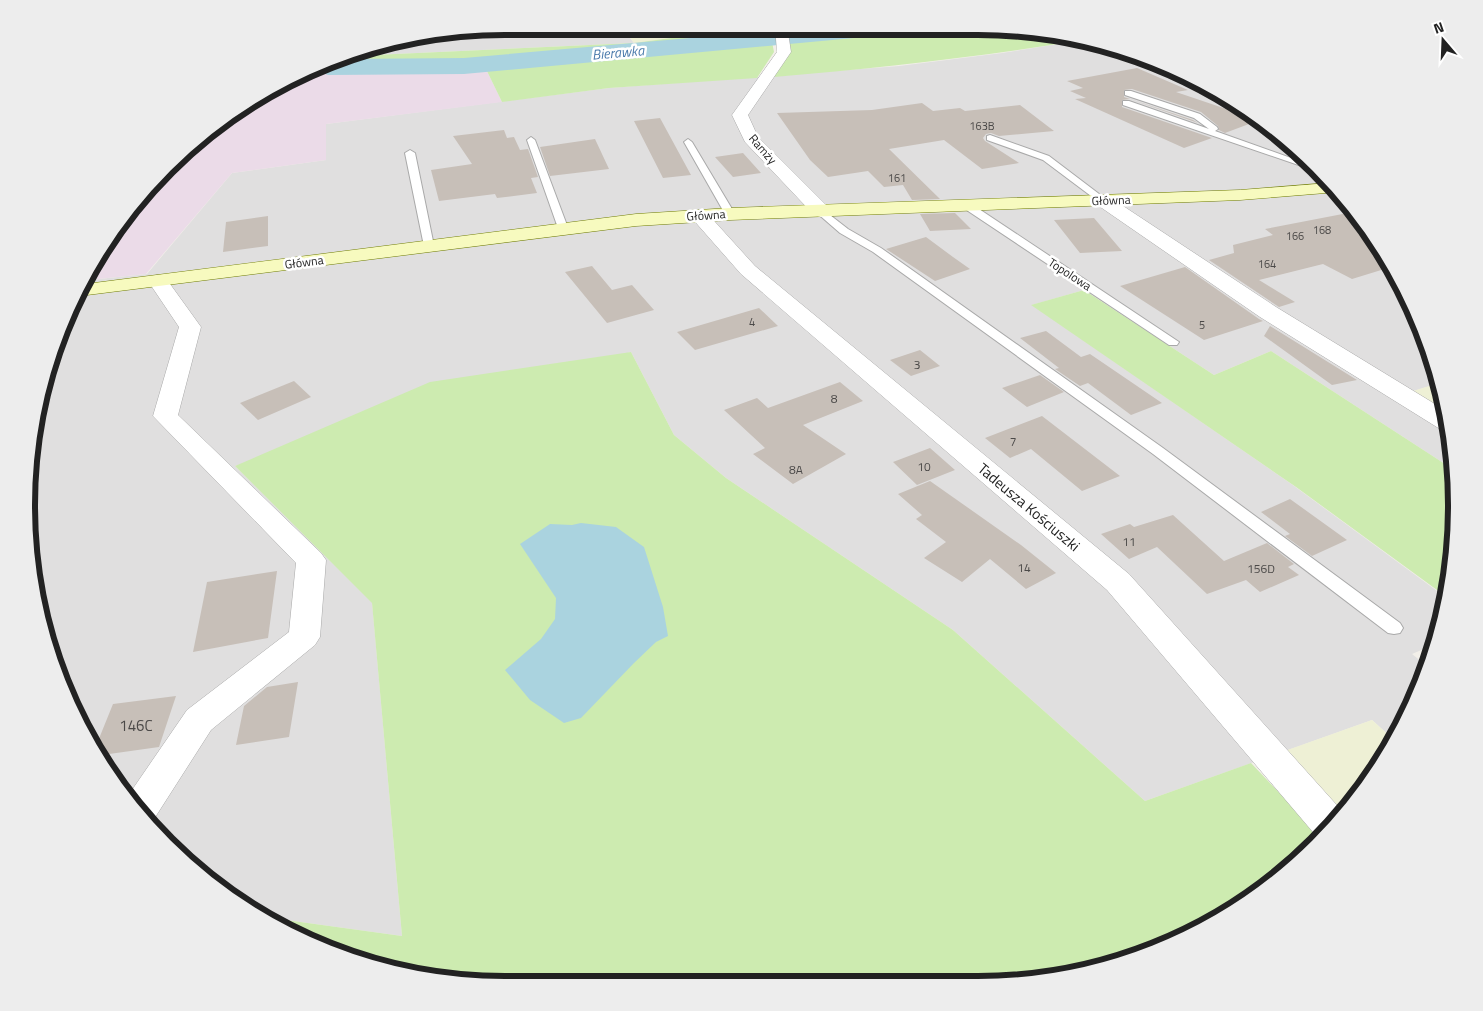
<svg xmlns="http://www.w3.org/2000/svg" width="1483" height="1011" font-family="'Titillium Web',sans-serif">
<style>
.residential{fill:#e0dfdf}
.industrial{fill:#ebdbe8}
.farmland{fill:#eef0d5}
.grass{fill:#cdebb0}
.forest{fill:#add19e}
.water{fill:#aad3df}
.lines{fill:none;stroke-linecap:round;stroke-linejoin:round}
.river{fill:#aad3df;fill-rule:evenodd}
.building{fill:#c7bfb8}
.lane-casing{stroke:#a9a9a9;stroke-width:2}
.street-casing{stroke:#a9a9a9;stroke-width:1}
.secondary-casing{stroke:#707d05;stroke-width:1}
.lane{fill:#fff;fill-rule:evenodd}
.street{fill:#fff;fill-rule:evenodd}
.secondary{fill:#f7fabf;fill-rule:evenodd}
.labels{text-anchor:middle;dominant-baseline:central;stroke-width:5;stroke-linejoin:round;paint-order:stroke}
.far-number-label{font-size:11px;fill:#4b4948}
.far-street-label{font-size:12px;fill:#222;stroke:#fff}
.number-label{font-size:12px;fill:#4b4948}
.far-water-label{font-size:14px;font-style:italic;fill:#4a7aab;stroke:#fff}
.street-label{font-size:15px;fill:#222;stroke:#fff}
.near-number-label{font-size:15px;fill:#4b4948}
.rim{fill:none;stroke:#222;stroke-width:6}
</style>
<rect width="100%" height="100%" fill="#f2efe9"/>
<path class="residential" d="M506,26H621L634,43L352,56L381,43Z
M1083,40L1217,90L1317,167L1376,239L1420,322L1439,383L1398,396L1449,428L1453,464L1448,466L1271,351L1214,375L1084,290L1032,305L1290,483L1448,599L1433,645L1412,654L1427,666L1420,689L1393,739L1372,720L1145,801L953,630L726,478L674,435L631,352L235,466L372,602L402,936L264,917L239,904L166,844L76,718L44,623L47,614L38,606L35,599L30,443L63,322L89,280L147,274L232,173L326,160V124L609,88L899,66L1002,53Z"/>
<path class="industrial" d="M485,67L502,102L326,124V160L232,173L146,274L89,280L145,190L239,107L315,72Z"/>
<path class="farmland" d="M621,26H725L730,30L634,43Z
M1439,383L1448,412L1413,391Z
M1372,720L1393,739L1376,772L1339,817L1279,753Z"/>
<path class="grass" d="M917,26H977L1071,35L1083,40C980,57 878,68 774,77L789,51L790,37Z
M769,27L774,52L757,78L609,88L502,102L485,67L315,72L352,56L634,43L730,30Z
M1084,290L1214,375L1271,351L1448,466L1453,464L1457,506L1448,598L1296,487L1031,305Z
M631,352L674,435L726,478L953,630L1145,801L1251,763L1322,838L1316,845L1190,935L1071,976L977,985H662L658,976L626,985H506L412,975L322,948L264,917L402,936L372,603L235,466L430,382Z"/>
<path class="forest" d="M791,26H897L791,36Z"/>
<path class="water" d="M581,523L616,527L644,547L663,607L668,636L656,642L634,663L581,718L564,723L530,700L505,670L541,639L555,619L556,598L520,544L550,524L572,525Z"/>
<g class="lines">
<path class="river" d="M825,26H920L916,31L908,33L464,74L328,75L318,71L345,59L464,58Z"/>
</g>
<path class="building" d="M1137,68L1188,90L1176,92L1253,118L1257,121L1225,133L1219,130L1218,126L1201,112L1132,89L1124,90V97L1193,120L1198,123L1130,99L1122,100V107L1212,138L1184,148L1075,99L1086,98L1070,91L1083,88L1067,81Z
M922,103L933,111L960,108L965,111L1020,105L1054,131L999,136L991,133L986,134L983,138L985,141L1019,163L982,169L944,140L889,149L940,199L912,200L903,185L884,187L868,171L828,177L810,160L777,113L872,110Z
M660,118L691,175L663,178L634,121Z
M504,130L507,138L514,137L520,150L528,149L538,177L531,178L537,193L497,198L495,194L439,201L431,170L472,164L453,136Z
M595,139L609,169L550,176L540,147Z
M743,153L761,173L733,177L715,157Z
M1353,212L1376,239L1391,267L1352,279L1323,264L1259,280L1295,302L1279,307L1209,260L1234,253L1233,245L1273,235L1265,229Z
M955,213L971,229L930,231L920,214Z
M268,216V246L223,252L226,222Z
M1094,218L1122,251L1080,253L1054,220Z
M926,237L953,257L970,269L935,281L886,249Z
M592,266L612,290L632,285L654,310L607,323L565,272Z
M1185,267L1259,319L1263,321L1204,340L1120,286Z
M759,308L778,326L695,350L677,332Z
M1270,326L1357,380L1332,385L1264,336Z
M1046,331L1081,357L1090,354L1162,403L1131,415L1088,383L1080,386L1055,369L1059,368L1020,338Z
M920,350L940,366L911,376L890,360Z
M1040,375L1064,392L1027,407L1002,388Z
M294,381L311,397L258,420L240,403Z
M840,382L863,401L803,425L846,454L793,484L753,454L765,448L724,410L757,398L768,408Z
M1042,416L1120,476L1082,491L1031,449L1010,458L985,438Z
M930,448L955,470L917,485L893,462Z
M930,481L1021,545L1056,573L1026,589L990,559L962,582L924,558L946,542L916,519L922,515L898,494Z
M1290,499L1347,540L1312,556L1285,536L1290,534L1261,512Z
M1173,515L1224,561L1267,543L1294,564L1288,567L1299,575L1260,592L1246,580L1207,594L1157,547L1129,559L1101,534L1130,524L1134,527Z
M277,571L268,638L193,652L207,582Z
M298,682L289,737L236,745L244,706L267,687Z
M176,696L159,747L102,755L96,746L113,704Z"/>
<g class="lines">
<defs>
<path id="lane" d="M1125,91H1131L1200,114L1217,127L1218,129L1215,131L1316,167L1322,173L1123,105V101H1129L1209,129L1194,118L1125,95Z
M990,135L1049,156L1107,200L1102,203L1099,202L1043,160L987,140V136Z
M531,137L535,140L568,228L567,230L563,231L558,228L527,140Z
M688,139L692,142L735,214L734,216L730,217L725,214L684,142Z
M410,150L415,153L434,246L429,249L424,246L405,153Z
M966,202L970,203L1179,342L1177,345H1169L962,207V203Z
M821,208L848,229L881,248L1163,448L1400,623L1403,628L1400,633L1394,634L1388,633L1153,454L873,252L840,233L817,213V209Z"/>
<path id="street" d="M775,26H787L791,52L748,115L758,137L828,207L830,211L828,215L821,217L814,215L745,142L732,115L777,52Z
M1102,195L1108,196L1276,307L1448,412L1449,431L1440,429L1260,317L1096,204L1093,200L1096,196Z
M699,210L706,212L755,266L1129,574L1343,812L1321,839L1318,838L1107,590L741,274L690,216L692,212Z
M158,275L165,277L201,327L178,415L321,553L326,560L320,637L315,645L211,730L154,819L150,821L130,793L187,710L289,632L296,563L153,416L179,327L148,281L151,277Z"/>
<path id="secondary" d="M1330,183L1338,192L1240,200L730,220L636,226L79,296L86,284L636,214L730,208L1240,190Z"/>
</defs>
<use href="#lane" class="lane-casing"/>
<use href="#street" class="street-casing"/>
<use href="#secondary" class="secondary-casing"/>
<use href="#lane" class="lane"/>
<use href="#street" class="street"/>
<use href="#secondary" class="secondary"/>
</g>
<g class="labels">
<g class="far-number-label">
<text x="982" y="126">163B</text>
<text x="897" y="178">161</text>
<text x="1322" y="230">168</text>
<text x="1295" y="236">166</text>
<text x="1267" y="264">164</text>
<text x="752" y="322">4</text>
<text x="1202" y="325">5</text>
</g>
<g class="far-street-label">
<text transform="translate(763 149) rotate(49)">Ramży</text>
<text transform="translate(1111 200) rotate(-2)">Główna</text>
<text transform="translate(706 215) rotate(-4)">Główna</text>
<text transform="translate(304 262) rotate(-7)">Główna</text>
<text transform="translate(1070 274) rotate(33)">Topolowa</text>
</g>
<g class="number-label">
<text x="917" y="364">3</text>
<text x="834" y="398">8</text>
<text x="1013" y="441">7</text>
<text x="924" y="466">10</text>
<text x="796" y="469">8A</text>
<text x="1129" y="541">11</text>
<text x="1024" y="567">14</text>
<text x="1261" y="568">156D</text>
</g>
<g class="far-water-label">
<text transform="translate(618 52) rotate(-5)">Bierawka</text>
</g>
<g class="street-label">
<text transform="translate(1029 507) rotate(40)">Tadeusza Kościuszki</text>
</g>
<g class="near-number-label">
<text x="136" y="725">146C</text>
</g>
</g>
<path d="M0 0H1483V1011H0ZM505 35H978A470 470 0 0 1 1448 505V506A470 470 0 0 1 978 976H505A470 470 0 0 1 35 506V505A470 470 0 0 1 505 35Z" fill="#ededed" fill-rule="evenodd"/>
<path class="rim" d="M505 35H978A470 470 0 0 1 1448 505V506A470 470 0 0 1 978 976H505A470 470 0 0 1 35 506V505A470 470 0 0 1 505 35Z"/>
<g transform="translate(1443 40) rotate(341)" stroke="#ffffff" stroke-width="4" paint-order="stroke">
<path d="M0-4L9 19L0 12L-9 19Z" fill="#222222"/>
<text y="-8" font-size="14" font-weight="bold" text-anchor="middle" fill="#222222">N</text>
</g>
</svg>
